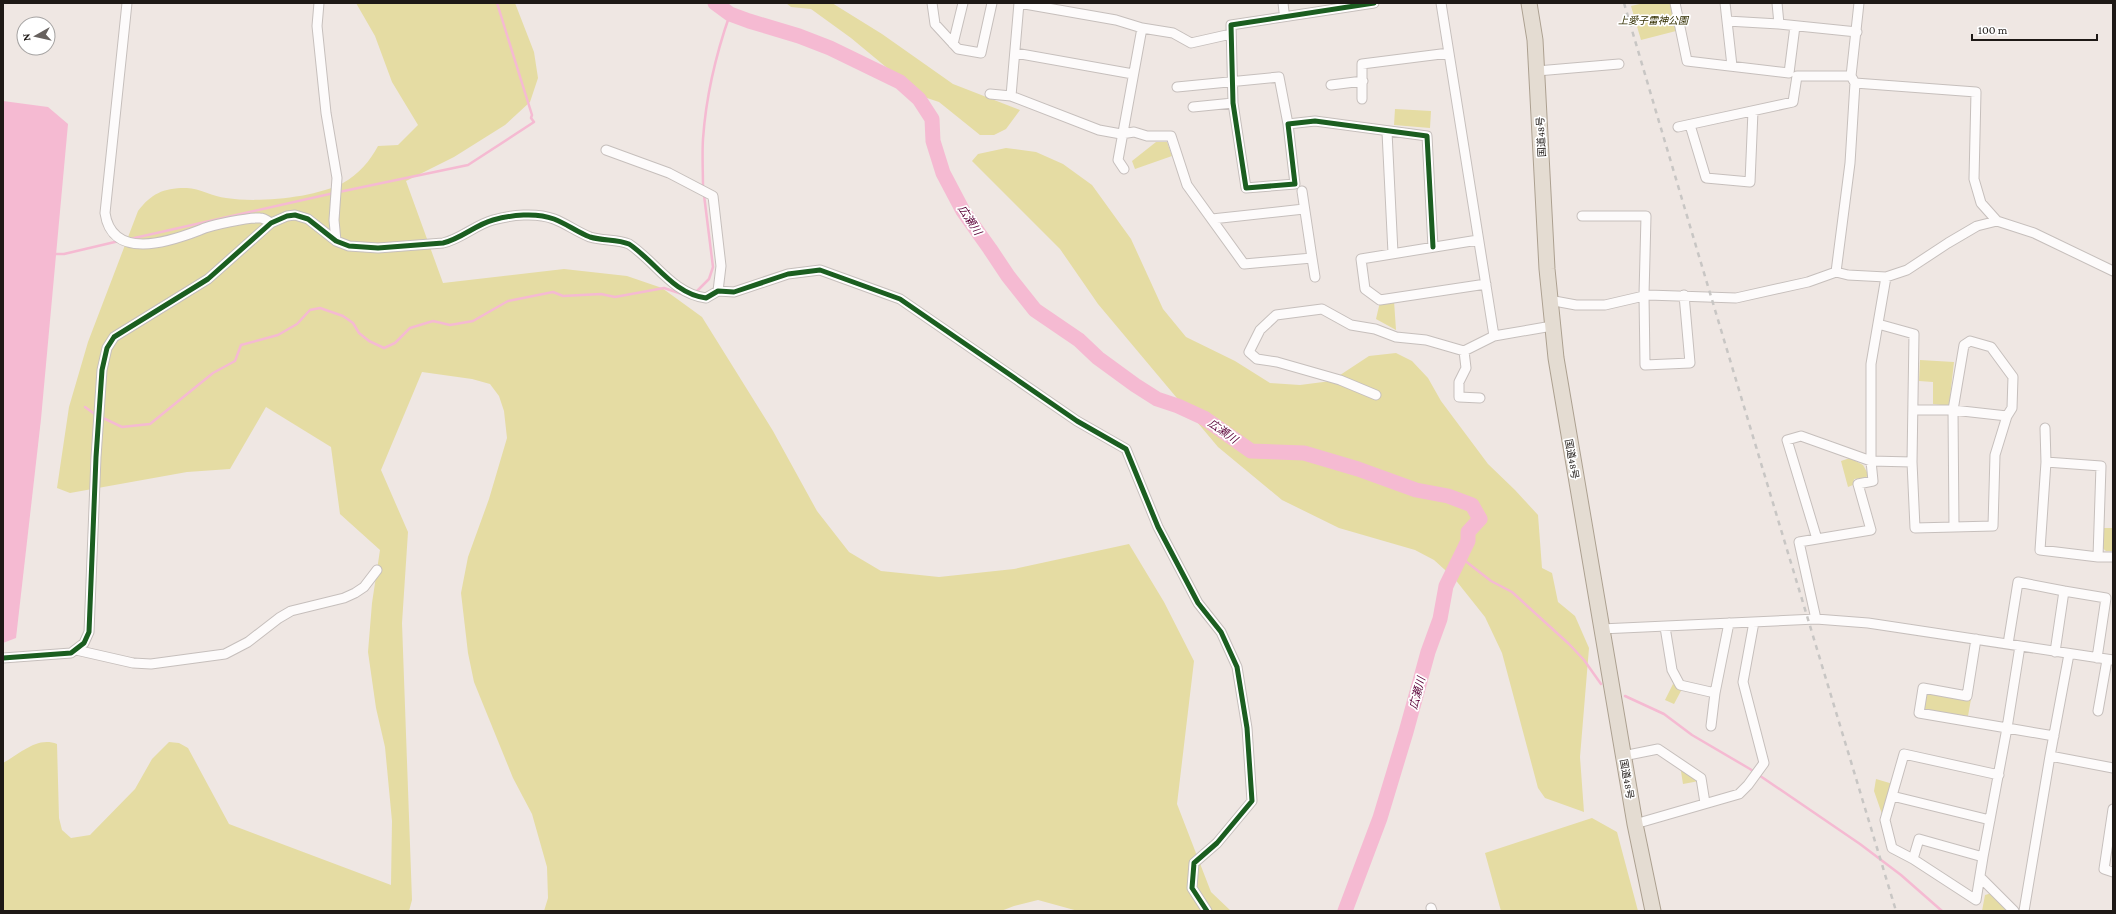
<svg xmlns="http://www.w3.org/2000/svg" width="2116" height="914" font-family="'Crimson Pro','Noto Sans JP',serif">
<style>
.green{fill:#e5dca3}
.water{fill:#f5bad2}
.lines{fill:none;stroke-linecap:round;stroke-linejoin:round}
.stream{stroke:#f5bad2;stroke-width:2.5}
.river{stroke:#f5bad2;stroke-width:15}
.minor-casing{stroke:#c6bfbc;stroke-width:11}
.trunk-casing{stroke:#aca090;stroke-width:17}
.minor{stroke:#fdfbfb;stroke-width:9}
.trunk{stroke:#e4dcd2;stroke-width:15}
.rail{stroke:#c8c6c4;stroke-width:2.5;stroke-dasharray:5 5;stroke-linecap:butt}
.cycleway-casing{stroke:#fff;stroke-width:8}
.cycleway{stroke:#1b5e20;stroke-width:5}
.labels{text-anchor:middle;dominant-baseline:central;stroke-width:3.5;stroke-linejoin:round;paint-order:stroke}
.park-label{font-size:10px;font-style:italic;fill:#332f00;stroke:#fff}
.street-label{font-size:10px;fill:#1e1916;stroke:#fff}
.water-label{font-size:11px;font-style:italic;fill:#5b0238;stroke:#fff}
</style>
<rect width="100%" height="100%" fill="#efe7e3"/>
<path class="green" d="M356,3H515L534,52L538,78L530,102L505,125L454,157L406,181L443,283L564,269L627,276L662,288L702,317L773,431L817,511L849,552L881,571L939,577L1014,569L1129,544L1164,602L1194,661L1177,804L1211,892L1231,911H1078L1038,900L1014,906L1001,911H544L548,898L547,867L532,814L513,778L474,682L468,653L461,593L468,557L489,499L507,438L504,411L499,396L490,384L472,379L422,372L381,470L408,532L402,623L412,900L409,911H3V763C20,754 37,736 57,744L59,818L62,830L71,838L90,835L135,789L152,759L169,742L179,743L188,748L229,824L391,885L392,821L385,747L376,708L368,652L372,603L380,550L340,514L331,447L266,407L230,469L187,472L70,493L57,488L69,407L88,342L138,211C151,194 163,188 185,188C198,187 213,197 226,198C258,203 314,198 343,183C359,174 370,161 378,146L398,145L418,125L392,82L375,36Z
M786,3H832L882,34L953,84L1020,110L1006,129L994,135H980L939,102L921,96L851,38L811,9L791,7Z
M1644,3H1672L1676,31L1641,40L1631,6Z
M1395,109L1431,111L1430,128L1394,125Z
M1156,142H1167L1172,156L1135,169L1132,161Z
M1006,148L1036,152L1063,164L1092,185L1131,239L1163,309L1186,337L1235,361L1270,383L1300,385L1331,381L1369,356L1396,353L1412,361L1428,378L1441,401L1488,464L1515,490L1538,515L1542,568L1552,573L1558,602L1575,616L1589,648L1580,757L1584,812L1545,798L1538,788L1502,653L1485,617L1454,578L1434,560L1415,550L1339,528L1282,500L1218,447L1098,304L1060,249L972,161L978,154Z
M1394,301L1396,330L1376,319L1380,302Z
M1920,360L1954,362L1949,406L1933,404V382L1919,381Z
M1850,458L1863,465L1868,474L1866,478L1854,479L1853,485L1848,487L1841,461Z
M2102,528H2113V551H2106L2101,547Z
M1673,684L1682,689L1674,704L1665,700Z
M1925,692L1971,699L1968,716L1922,710Z
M1680,765L1699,781L1683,784Z
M1876,779L1893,784L1883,817L1874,791Z
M1592,818L1617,832L1638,911H1501L1485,853Z
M1992,893L2007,909L2005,911H1982L1985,895Z"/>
<path class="water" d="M3,101L48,107L68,124L41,419L16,638L3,643Z"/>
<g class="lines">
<path class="stream" d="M703,188C703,171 702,155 703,139C706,96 716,54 730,14
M339,192L468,165L534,122L531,118L532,115L497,3
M130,239L334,193
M54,254H64L119,241
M696,292L709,279L713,267L704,195
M85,407L96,415
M101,417L122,427L150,424L213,373L235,361L241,345L278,335L297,324L310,310L320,308L343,316L353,323L359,333L369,341L384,348L395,343L410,328L433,321L450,325L473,321L508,301L553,292L563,296L601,294L615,297L664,288L685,295
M1459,556L1491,581L1512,592L1569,644L1584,660L1601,684
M1625,696L1664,714L1692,735L1750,769L1860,844L1901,875L1942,911"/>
<path class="river" d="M715,3L730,14L749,21L799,36L830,48L900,82L919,99L932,119L933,141L943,173L963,211L990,249L1008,276L1035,310L1079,340L1098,358L1135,385L1157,399L1178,406L1204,418L1251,451L1304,453L1358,469L1416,490L1448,496L1472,505L1480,519L1468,532V541L1446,586L1440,619L1428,652L1406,732L1380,818L1345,911"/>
<defs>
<path id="minor" d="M127,3L105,213C112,261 169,242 200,230C210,225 250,217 260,218C264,218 268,221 271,223
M319,3L317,26L326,113L337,178L334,220L336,241
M932,3L935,24L958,49L981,53L992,3
M1019,3L1011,96L1099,130L1121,134L1134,132L1147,136H1171L1187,185L1244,264L1312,258L1302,191
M1019,3L1116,20L1142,28L1118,160L1124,169
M1283,3L1284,12
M1374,3L1231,25L1233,103L1246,188L1295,184L1288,124L1315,121L1427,136L1433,247
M1441,3L1494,336
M1675,3L1687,61L1789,73L1795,26
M1725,3L1732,66
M1777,3L1779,24
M1727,21L1779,24L1857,32
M1142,28L1173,33L1191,43L1231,34
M953,44L963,3
M1015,53L1133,74
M1537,71L1619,64
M1855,83L1976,92L1974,179L1981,203L1997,221L2034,233L2113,271
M1331,85L1363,81
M1177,87L1279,77L1288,124
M990,94L1011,96
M1362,99V64L1449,53
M1193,107L1233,103
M1690,125L1706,178L1750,182L1753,111
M1678,127L1793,102L1797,76H1851
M1387,132L1393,253
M606,150L669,173L713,196L721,266L718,291
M1582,216H1646L1644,295L1645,365L1690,363L1684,295
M1212,219L1304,209
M1478,240L1361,259L1365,289L1380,300L1486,284
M1312,258L1315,277
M1836,272L1850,163L1855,83L1851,76L1859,3
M1549,300L1576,305H1605L1648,295L1736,298L1808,282L1836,272L1848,275L1886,277L1907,270L1948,243L1977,226L1997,221
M1878,324L1914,334L1912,462L1915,528L1954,527
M1464,351L1466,368L1459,382V397L1480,398
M1376,395L1340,380L1277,362L1257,359L1249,352L1260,330L1276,315L1322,309L1351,325L1375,329L1396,337L1426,340L1464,351L1494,336L1552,326
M1914,410H1953L2007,416L1995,455L1993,526L1954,527L1953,410L1964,345L1970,341L1991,347L2013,377L2012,408L2007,416
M2045,428L2046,462L2040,550L2098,557H2113
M2046,462L2101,466L2098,557
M1817,539L1871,530L1858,484L1873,481L1871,461V364L1886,277
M1816,619L1799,542L1817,539L1787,440L1801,436L1871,461L1912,462
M1665,627L1672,670L1680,685L1715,693L1729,623
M1601,629L1816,619L1868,623L2113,660
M1976,639L1967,696L1923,688L1919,713L2007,728L2020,646
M2008,644L2018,582L2064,591
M76,650L133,663L151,664L225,654L248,642L279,618L291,611L344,598L355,593L364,587L377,570
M2055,652L2064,591L2106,598L2097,658
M2069,654L2050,756L2113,768
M3,658L71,653L84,643L89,632L96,457L102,370L107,348L114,337L208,279L271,223L287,216L295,215L308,219L336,241L349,246L378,248L443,243C461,239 475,225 493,220C511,215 536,212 554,219C567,224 577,232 590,237C603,241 617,239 629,244C655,261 673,294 706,298L718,291L734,292L788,274L820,270L900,299L1077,421L1126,449L1158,527L1198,603L1221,632L1237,667L1247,728L1252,801L1217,843L1194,863L1192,888L1207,911
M2098,711L2107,660
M1711,726L1715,693
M1623,756L1658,749L1701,778L1705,803
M1999,775L1904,754L1885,820L1892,848L1913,859L1919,839L1983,857L2007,728L2054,736
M1892,796L1990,820
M2113,809L2104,869L2113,872
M1635,824L1739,794L1748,785L1764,763L1743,682L1754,622
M1913,859L1976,900L1983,857
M1980,877L2014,911
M1431,908L1432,911
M2024,911L2050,756"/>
<path id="trunk" d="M1529,3L1535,40L1547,269L1556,358L1635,824L1653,911"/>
</defs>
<use href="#minor" class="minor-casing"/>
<use href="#trunk" class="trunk-casing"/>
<use href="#minor" class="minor"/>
<use href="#trunk" class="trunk"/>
<path class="rail" d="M1624,3C1713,306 1805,609 1896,911"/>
<defs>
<path id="cycleway" d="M1374,3L1231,25L1233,103L1246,188L1295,184L1288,124L1315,121L1427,136L1433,247
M3,658L71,653L84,643L89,632L96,457L102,370L107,348L114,337L208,279L271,223L287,216L295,215L308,219L336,241L349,246L378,248L443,243C461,239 475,225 493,220C511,215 536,212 554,219C567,224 577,232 590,237C603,241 617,239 629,244C655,261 673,294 706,298L718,291L734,292L788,274L820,270L900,299L1077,421L1126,449L1158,527L1198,603L1221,632L1237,667L1247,728L1252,801L1217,843L1194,863L1192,888L1207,911"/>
</defs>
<use href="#cycleway" class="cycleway-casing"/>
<use href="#cycleway" class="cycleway"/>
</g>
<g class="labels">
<g class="park-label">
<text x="1653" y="20">上愛子雷神公園</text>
</g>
<g class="street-label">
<text transform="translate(1541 137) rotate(-93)">国道48号</text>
<text transform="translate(1572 459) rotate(80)">国道48号</text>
<text transform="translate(1627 779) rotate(80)">国道48号</text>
</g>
<g class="water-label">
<text transform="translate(970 220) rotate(57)">広瀬川</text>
<text transform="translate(1223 431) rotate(35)">広瀬川</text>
<text transform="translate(1417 693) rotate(-75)">広瀬川</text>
</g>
</g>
<rect width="2116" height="914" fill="none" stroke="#1e1916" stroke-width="8"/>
<g transform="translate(36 36) rotate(262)"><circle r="19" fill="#ffffff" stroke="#a5a3a2"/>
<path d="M0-3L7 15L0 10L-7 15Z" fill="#67615e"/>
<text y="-6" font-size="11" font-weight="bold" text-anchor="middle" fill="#1e1916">N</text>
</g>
<path d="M1972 34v6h125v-6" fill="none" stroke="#1e1916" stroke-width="2"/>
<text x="1978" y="34" font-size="12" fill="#1e1916" stroke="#ffffff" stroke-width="3" paint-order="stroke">100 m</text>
</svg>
